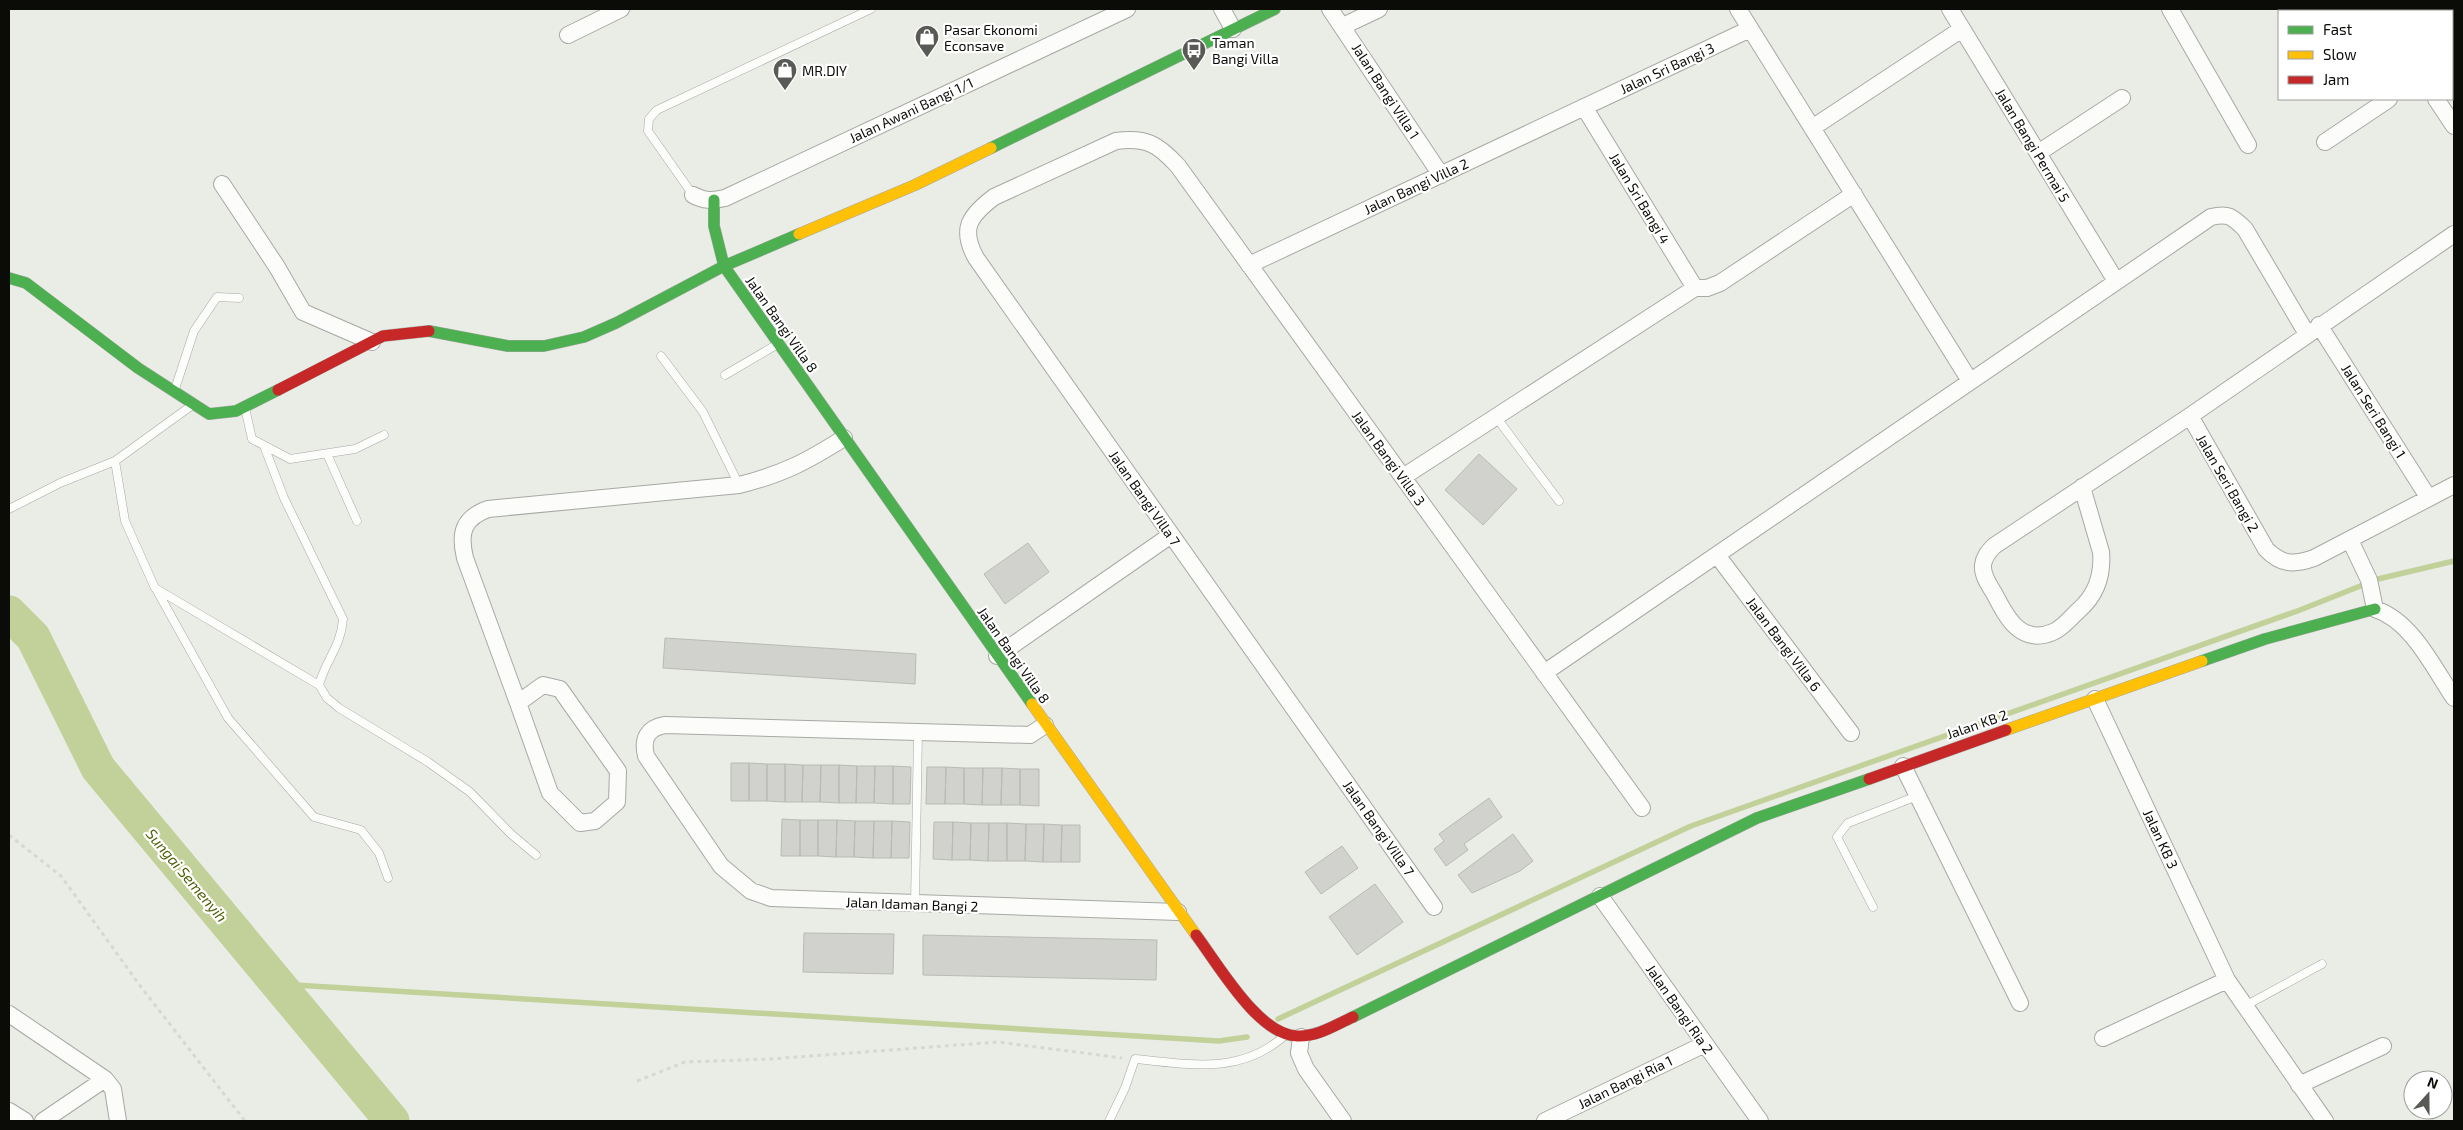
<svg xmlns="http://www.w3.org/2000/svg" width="2463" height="1130" font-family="'Exo 2',sans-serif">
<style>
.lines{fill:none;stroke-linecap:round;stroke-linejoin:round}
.stream{stroke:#c2d19a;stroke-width:5.5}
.river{stroke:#c2d19a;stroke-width:35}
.building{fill:#d1d2cd;stroke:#b8bab6}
.lane-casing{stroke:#a7a9a4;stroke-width:9}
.street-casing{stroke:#a7a9a4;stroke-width:18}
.fast-casing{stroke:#a7a9a4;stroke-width:12}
.slow-casing{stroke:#a7a9a4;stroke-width:12}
.jam-casing{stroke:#a7a9a4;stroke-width:12}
.path{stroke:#d6d8d5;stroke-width:3;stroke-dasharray:4 4;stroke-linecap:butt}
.lane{stroke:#fcfcfb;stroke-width:8}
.street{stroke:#fcfcfb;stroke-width:16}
.fast{stroke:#4caf50;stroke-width:11}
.slow{stroke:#ffc107;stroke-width:11}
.jam{stroke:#c62828;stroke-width:11}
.labels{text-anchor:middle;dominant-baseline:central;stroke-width:4.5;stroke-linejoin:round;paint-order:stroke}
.poi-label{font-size:14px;fill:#0b0c08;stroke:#fff;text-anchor:start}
.street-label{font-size:14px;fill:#0b0c08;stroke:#fff}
.water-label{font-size:15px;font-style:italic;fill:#4f6006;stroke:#fff}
</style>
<rect width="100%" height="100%" fill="#eaece6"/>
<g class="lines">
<path class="stream" d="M278,984L1219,1041L1247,1037
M1278,1019L1691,826L2300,610L2378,579L2454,561"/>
<path class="river" d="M9,613L33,637L98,768L392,1121"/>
</g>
<path class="building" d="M1479,454L1517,489L1483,525L1445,490Z
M1028,543L1049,572L1005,604L984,574Z
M665,638L916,654L915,684L663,668Z
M731,763H749V801H731Z
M749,763L767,764V801H749Z
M767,764H785V802L767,801Z
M785,764L803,765L802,802H785Z
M803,765H821L820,802H802Z
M821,765H839V803L820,802Z
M839,765L857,766L856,803H839Z
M857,766H875L874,803H856Z
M875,766H893V804L874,803Z
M893,766L911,767L910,804H893Z
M927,767H946L945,804H926Z
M946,767L964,768V804H945Z
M964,768H983L982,805L964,804Z
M983,768H1002L1001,805H982Z
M1002,768L1020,769V805H1001Z
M1020,769H1039V806L1020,805Z
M1489,798L1502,817L1464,844L1468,850L1446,866L1434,849L1444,841L1439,834Z
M782,819L800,820V856H781Z
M800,820H818V856H800Z
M818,820H837L836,857L818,856Z
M837,820L855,821L854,857H836Z
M855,821H874L873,858L854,857Z
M874,821H892L891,858H873Z
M892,821L910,822L909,858H891Z
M934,822H953L952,860L933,859Z
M953,822L971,823L970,860H952Z
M971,823H989L988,861L970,860Z
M989,823H1007V861H988Z
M1007,823L1026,824L1025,861H1007Z
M1026,824H1044L1043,862L1025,861Z
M1044,824L1062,825L1061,862H1043Z
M1062,825H1080V862H1061Z
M1513,834L1533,861L1520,871L1472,893L1458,875Z
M1342,846L1358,868L1321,894L1305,872Z
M1375,884L1403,922L1357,955L1329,917Z
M804,933L894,934L893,974L803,972Z
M923,935L1157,940L1156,980L923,975Z"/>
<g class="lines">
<defs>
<path id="lane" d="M693,195L648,131L649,119L657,110L871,9
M661,356L703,412L739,485
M725,375L776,345
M175,389L194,331L217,297L239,298
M245,408L252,439L290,459L355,449L384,435
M1496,417L1559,501
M264,446L284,498L343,619C341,647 326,659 319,685
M327,454L357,521
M115,461L125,521L155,588L319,685L327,698L339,708L428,762L470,792L511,834L536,855
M9,509L60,483L115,461L191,406
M156,589L228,718L314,817L361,830L379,853L388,878
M915,903L918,732
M1873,907L1837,837L1848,823L1917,796
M2245,1006L2322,964
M1109,1121L1125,1088L1135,1059C1189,1064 1239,1075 1283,1037"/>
<path id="street" d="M1222,9L1233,29
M1330,9L1441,175
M1738,9L1970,381
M1950,9L2116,281
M2170,9L2248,145
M2375,9L2377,11
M1343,26L1379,9
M568,35L621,9
M2436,99L2454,126
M1584,107L1695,288
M1812,128L1962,29
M2325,142L2389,99
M2038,153L2122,98
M222,184L277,267L303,312L372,342
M693,195C704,201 712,201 725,198L1127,9
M1249,265L1750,29
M2319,325L2428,497
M2190,416L2266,549C2281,565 2294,565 2314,558L2454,485
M1403,477L1695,288H1707L1720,283L1854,194
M2082,487L2101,552C2103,575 2096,595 2079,610C2071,617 2063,628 2053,632C2020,646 2006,616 1994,593C1989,585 1982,575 1983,565C1984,557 1988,552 1994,546L2190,416L2454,234
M2350,540L2369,580L2375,609C2412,621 2433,667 2454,698
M1717,555L1851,733
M997,656L1171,535
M1544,673L2211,217C2228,213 2232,216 2245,229L2307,334
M543,685L560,689L618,771L617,802L595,821L580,823L550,793L518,703Z
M2095,699L2227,980L2103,1038
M518,703L465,558C459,533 463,518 488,509L739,485C783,474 806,462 844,438
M1045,725L1030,735L665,725C647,728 642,739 646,756L721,866L751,891L771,898L1178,912
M1903,766L2020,1003
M1600,896L1760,1121
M1434,907L976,258C960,229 969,216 994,197L1116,141C1146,137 1158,144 1178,166L1642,808
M2227,980L2325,1121
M9,1014L105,1079L113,1089L118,1121
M1301,1037L1299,1053L1306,1069L1343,1121
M2299,1085L2383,1046
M9,1111L25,1121
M43,1121L105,1079
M1545,1121L1705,1044"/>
<path id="fast" d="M991,148L1275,9
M714,200V226L724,266L1032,704
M9,278L26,283L138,368L209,414L236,411L278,390
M429,331L508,346H544L584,337L616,323L724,266L799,234
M2202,661L2265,639L2375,609
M1353,1017L1757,818L1869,779"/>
<path id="slow" d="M799,234L915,185L991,148
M1032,704L1196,935
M2006,730L2202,661"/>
<path id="jam" d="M278,390L383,336L429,331
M1869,779L2006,730
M1196,935C1218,964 1260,1038 1299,1036C1319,1036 1335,1025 1353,1017"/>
</defs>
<use href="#lane" class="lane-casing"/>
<use href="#street" class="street-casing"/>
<use href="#fast" class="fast-casing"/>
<use href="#slow" class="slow-casing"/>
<use href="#jam" class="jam-casing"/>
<path class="path" d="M9,835L61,876L141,987L245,1121
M637,1081L685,1062L770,1059L998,1042L1122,1058"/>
<use href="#lane" class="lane"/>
<use href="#street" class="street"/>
<use href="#fast" class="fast"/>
<use href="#slow" class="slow"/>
<use href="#jam" class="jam"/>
</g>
<defs>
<symbol id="shop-pin" viewBox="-11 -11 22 30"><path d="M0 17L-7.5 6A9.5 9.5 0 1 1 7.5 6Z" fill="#595a56" stroke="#fff"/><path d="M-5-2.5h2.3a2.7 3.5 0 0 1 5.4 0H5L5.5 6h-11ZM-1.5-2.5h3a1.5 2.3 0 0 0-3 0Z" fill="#fff"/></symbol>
<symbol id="bus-pin" viewBox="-11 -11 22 30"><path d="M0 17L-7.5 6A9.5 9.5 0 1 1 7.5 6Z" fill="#595a56" stroke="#fff"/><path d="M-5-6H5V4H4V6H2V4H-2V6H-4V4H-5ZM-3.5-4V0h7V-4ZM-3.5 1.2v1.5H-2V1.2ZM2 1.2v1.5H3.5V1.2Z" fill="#fff"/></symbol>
</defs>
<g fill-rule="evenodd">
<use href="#shop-pin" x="913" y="23" width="28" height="38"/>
<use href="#bus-pin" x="1180" y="36" width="28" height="38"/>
<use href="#shop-pin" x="771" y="56" width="28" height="38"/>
</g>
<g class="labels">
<g class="poi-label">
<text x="944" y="29">Pasar Ekonomi<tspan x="944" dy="16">Econsave</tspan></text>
<text x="1212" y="42">Taman<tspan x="1212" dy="16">Bangi Villa</tspan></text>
<text x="802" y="70">MR.DIY</text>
</g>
<g class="street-label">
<text transform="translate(1667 68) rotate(-25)">Jalan Sri Bangi 3</text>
<text transform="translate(1386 91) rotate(57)">Jalan Bangi Villa 1</text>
<text transform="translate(911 110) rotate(-25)">Jalan Awani Bangi 1/1</text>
<text transform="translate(2033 145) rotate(59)">Jalan Bangi Permai 5</text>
<text transform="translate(1416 186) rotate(-25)">Jalan Bangi Villa 2</text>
<text transform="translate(1640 198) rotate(59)">Jalan Sri Bangi 4</text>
<text transform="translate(782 324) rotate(55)">Jalan Bangi Villa 8</text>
<text transform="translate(2374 411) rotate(58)">Jalan Seri Bangi 1</text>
<text transform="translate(1389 458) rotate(54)">Jalan Bangi Villa 3</text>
<text transform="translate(2228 483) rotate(60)">Jalan Seri Bangi 2</text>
<text transform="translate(1145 498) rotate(55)">Jalan Bangi Villa 7</text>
<text transform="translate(1784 644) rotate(53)">Jalan Bangi Villa 6</text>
<text transform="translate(1014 655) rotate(55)">Jalan Bangi Villa 8</text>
<text transform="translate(1977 724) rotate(-19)">Jalan KB 2</text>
<text transform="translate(1379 828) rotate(55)">Jalan Bangi Villa 7</text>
<text transform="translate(2161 839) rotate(65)">Jalan KB 3</text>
<text transform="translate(912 904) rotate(2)">Jalan Idaman Bangi 2</text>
<text transform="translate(1680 1009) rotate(55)">Jalan Bangi Ria 2</text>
<text transform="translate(1625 1082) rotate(-26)">Jalan Bangi Ria 1</text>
</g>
<g class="water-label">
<text transform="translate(187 875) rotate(50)">Sungai Semenyih</text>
</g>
</g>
<rect width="2463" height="1130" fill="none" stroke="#0b0c08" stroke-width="20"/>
<rect x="2278" y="10" width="175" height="90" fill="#ffffff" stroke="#9d9e9c"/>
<rect x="2288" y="26" width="25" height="8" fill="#4caf50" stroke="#9d9e9c"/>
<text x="2323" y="35" font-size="15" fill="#0b0c08">Fast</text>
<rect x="2288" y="51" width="25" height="8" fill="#ffc107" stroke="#9d9e9c"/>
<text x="2323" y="60" font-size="15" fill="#0b0c08">Slow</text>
<rect x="2288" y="76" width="25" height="8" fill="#c62828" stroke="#9d9e9c"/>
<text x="2323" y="85" font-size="15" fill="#0b0c08">Jam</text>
<g transform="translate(2428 1095) rotate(21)"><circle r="24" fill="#ffffff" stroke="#9d9e9c"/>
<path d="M0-4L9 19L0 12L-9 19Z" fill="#595a56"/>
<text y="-8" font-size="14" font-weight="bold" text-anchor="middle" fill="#0b0c08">N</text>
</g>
</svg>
